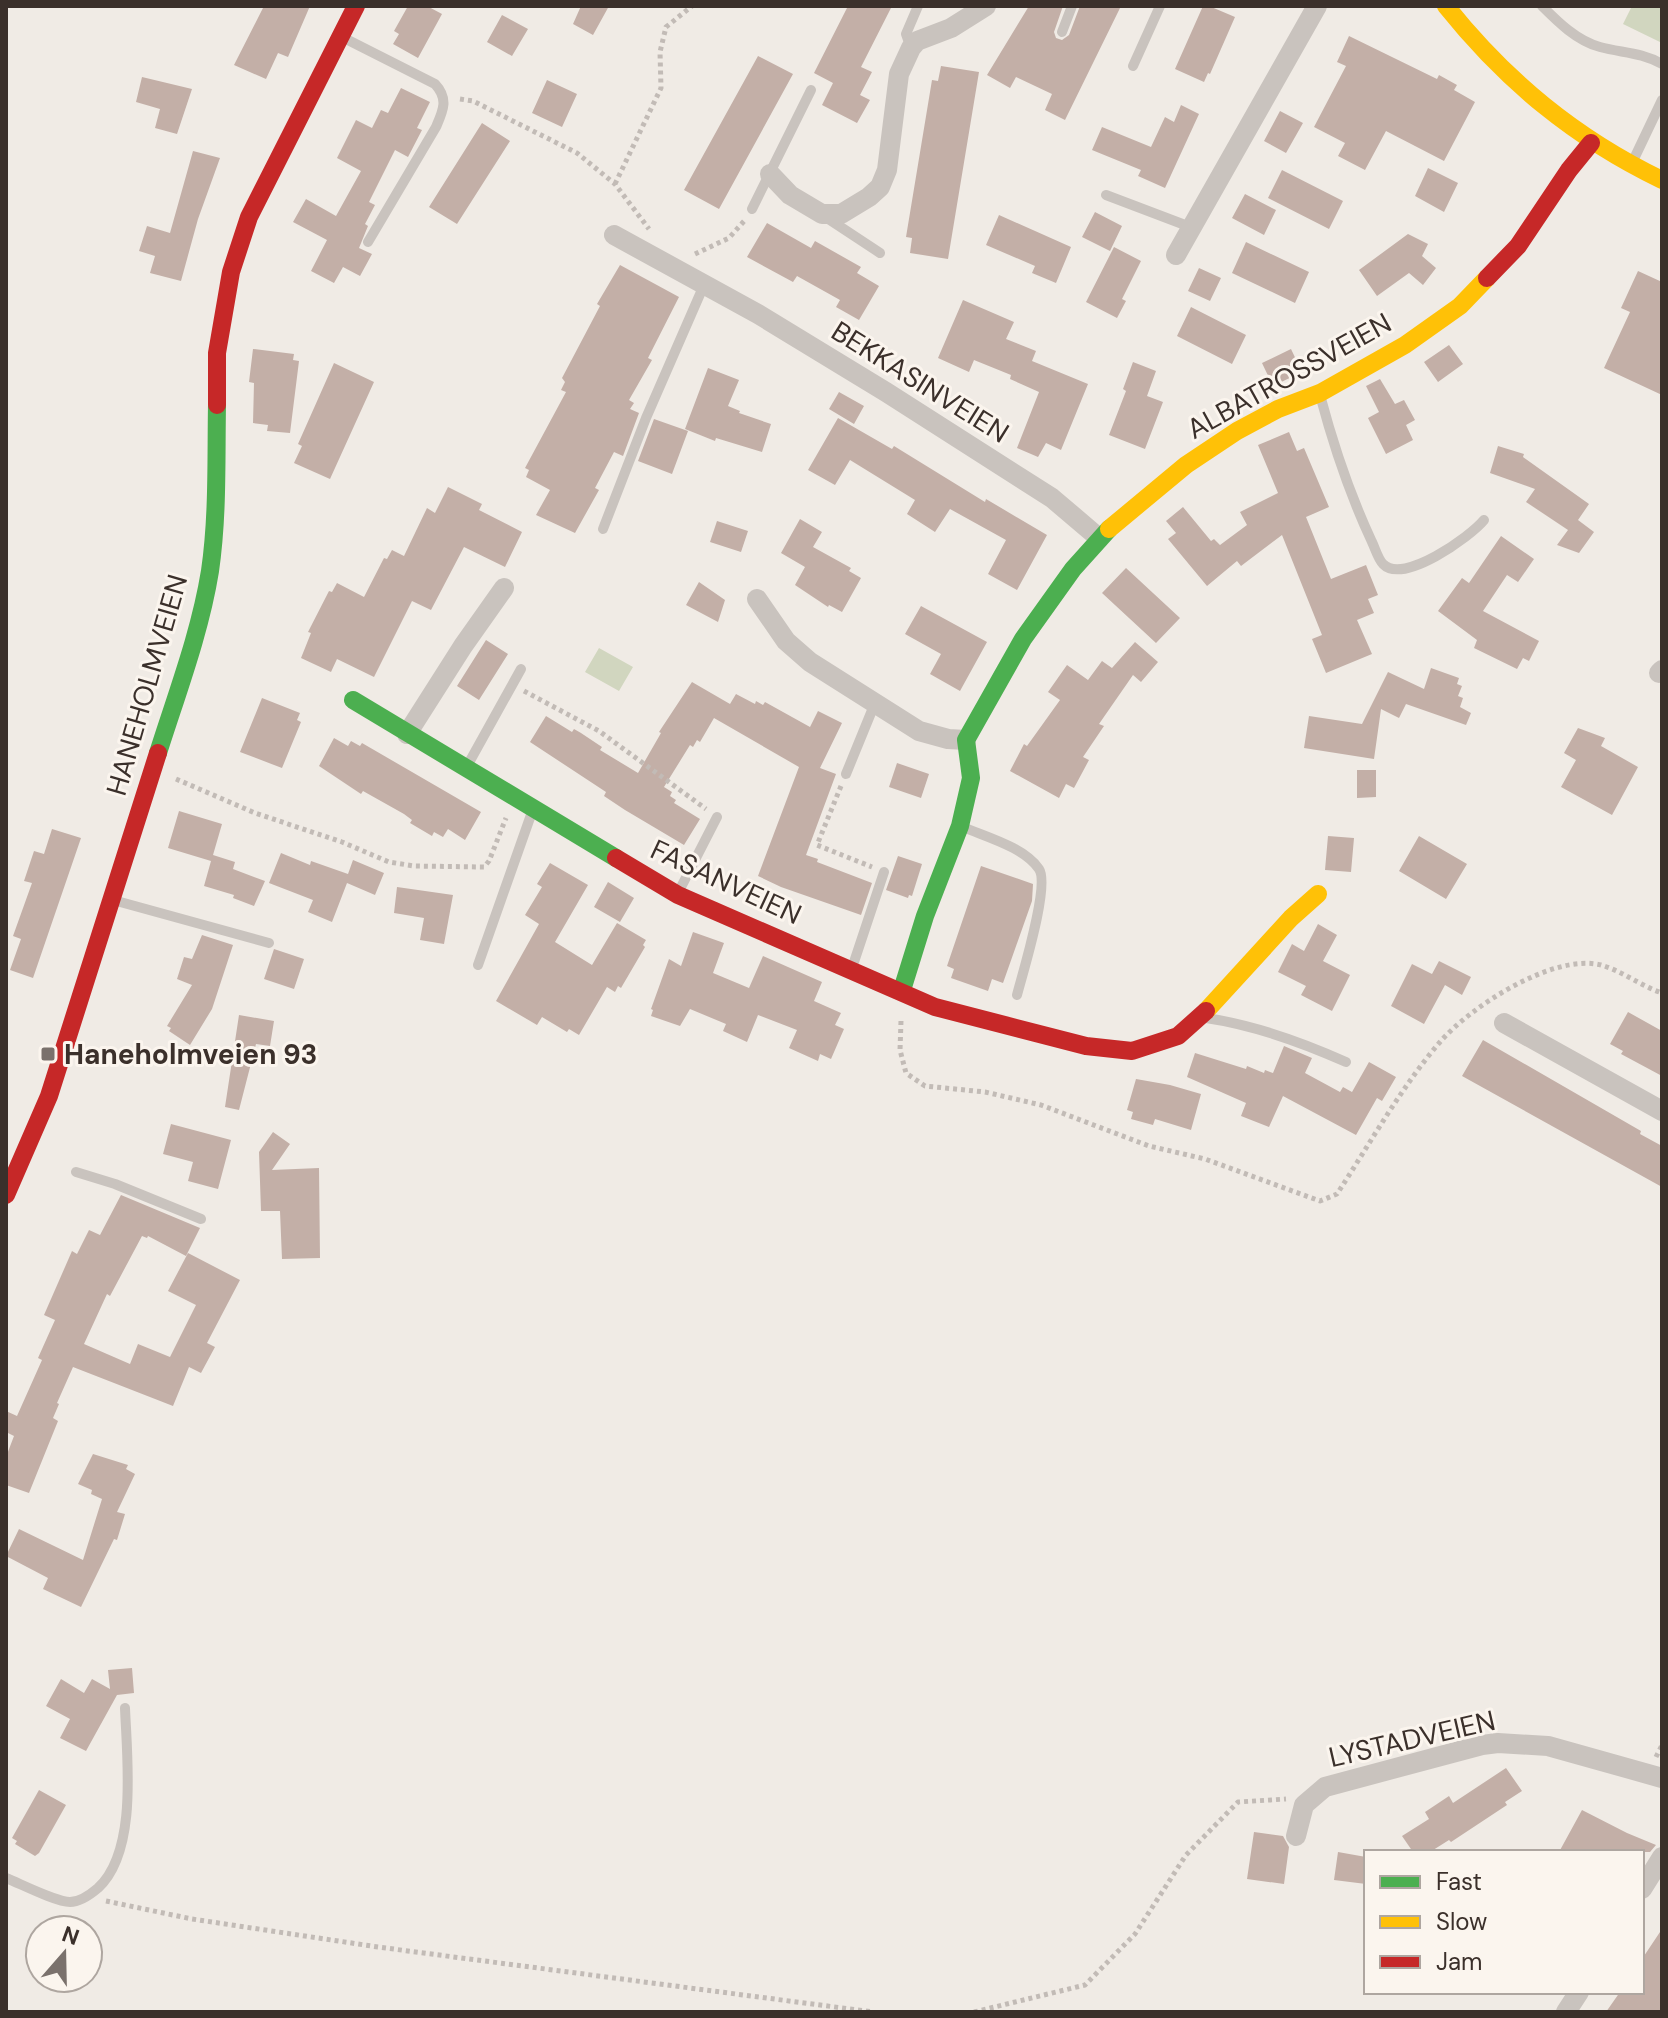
<svg xmlns="http://www.w3.org/2000/svg" width="1668" height="2018" font-family="'DM Sans',sans-serif">
<style>
.green{fill:#d1d6bf}
.building{fill:#c3afa7}
.lines{fill:none;stroke-linecap:round;stroke-linejoin:round}
.path{stroke:#c2bbb6;stroke-width:5;stroke-dasharray:4 4;stroke-linecap:butt}
.lane{stroke:#c9c3be;stroke-width:10}
.street{stroke:#c9c3be;stroke-width:20}
.fast{stroke:#4caf50;stroke-width:18}
.slow{stroke:#ffc107;stroke-width:18}
.jam{stroke:#c62828;stroke-width:18}
.poi-dot{fill:#7a716c;stroke:#fbf5ee;stroke-width:3}
.labels{text-anchor:middle;dominant-baseline:central;stroke-width:6;stroke-linejoin:round;paint-order:stroke}
.street-label{font-size:28px;fill:#3b302b;stroke:#fbf5ee}
.poi-label{font-size:28px;font-weight:bold;fill:#3b302b;stroke:#fbf5ee;text-anchor:start}
</style>
<rect width="100%" height="100%" fill="#f0ebe5"/>
<path class="green" d="M1632,6H1662V43L1623,24Z
M599,648L633,667L619,691L585,672Z"/>
<path class="building" d="M264,6H310L288,57L278,53L266,79L234,65Z
M408,6H427L442,14L418,58L393,44L399,34L394,31Z
M581,6H609L593,35L573,24Z
M848,6H892L861,67L872,72L860,95L870,100L857,123L822,105L833,83L814,73Z
M1029,6H1063L1054,32L1056,38L1062,40L1069,35L1080,6H1121L1065,120L1045,110L1052,94L1016,77L1010,88L987,75Z
M1203,6H1209L1235,17L1210,74L1208,73L1204,82L1175,69Z
M502,15L528,29L512,56L487,42Z
M1349,36L1437,79L1439,75L1457,85L1454,90L1475,102L1444,161L1386,131L1365,170L1338,156L1345,143L1314,127L1346,66L1337,62Z
M758,56L793,74L719,209L684,190Z
M941,66L979,72L948,259L910,253L912,238L906,237L932,80L938,81Z
M142,77L192,89L177,134L155,128L160,109L136,102Z
M547,80L577,94L562,127L532,113Z
M401,88L430,102L417,128L422,130L408,157L395,150L369,202L375,205L365,224L368,226L359,248L372,254L360,276L343,267L334,283L311,271L327,240L293,222L306,199L336,216L361,171L337,158L356,120L372,128L381,110L388,113Z
M1181,105L1199,114L1165,188L1138,176L1141,170L1092,150L1102,127L1151,147L1165,117L1174,122Z
M1280,111L1303,123L1286,153L1264,141Z
M482,123L510,141L457,224L429,207Z
M193,151L220,158L198,219L181,281L150,273L155,256L139,251L147,226L170,233Z
M1428,168L1458,183L1444,212L1415,196Z
M1282,170L1343,201L1329,229L1268,198Z
M1245,194L1276,210L1264,235L1232,218Z
M1095,212L1122,226L1110,251L1082,237Z
M999,215L1071,247L1056,283L1032,273L1035,266L986,245Z
M767,223L811,248L815,241L861,267L857,273L879,286L859,320L836,307L840,300L797,276L793,282L747,257Z
M1408,234L1428,244L1422,256L1436,268L1423,285L1409,273L1377,296L1359,270Z
M1246,242L1309,272L1295,303L1232,273Z
M1114,247L1141,261L1122,299L1126,301L1117,318L1086,302Z
M620,265L679,297L648,358L652,360L629,400L634,403L630,409L639,413L623,456L614,452L595,488L599,490L575,533L536,515L550,490L526,477L529,470L525,468L566,392L561,390L565,382L562,378L600,306L597,304Z
M1199,268L1221,278L1210,301L1188,291Z
M1638,271L1662,282V395L1604,368L1630,312L1621,308Z
M963,300L1014,322L1006,339L1036,351L1032,361L1088,384L1061,450L1046,443L1038,457L1017,448L1039,392L1010,379L1011,375L974,360L969,372L938,358Z
M1191,307L1246,335L1232,364L1177,336Z
M1449,345L1463,364L1438,382L1424,362Z
M253,349L294,354L293,360L299,361L290,433L267,431L268,425L253,423L254,383L249,382Z
M1291,349L1302,372L1273,386L1262,363Z
M1133,362L1156,371L1147,396L1163,402L1145,449L1109,435L1126,391L1123,389Z
M334,363L374,382L330,479L294,463L302,446L298,444Z
M708,368L739,380L728,406L740,411L739,413L771,424L762,452L716,438L715,441L685,429Z
M1380,379L1395,404L1404,400L1415,420L1406,425L1413,440L1386,454L1368,418L1379,412L1366,386Z
M839,392L864,406L854,424L829,409Z
M838,418L892,449L894,446L985,502L986,499L1047,535L1017,590L988,574L1006,540L950,509L935,532L907,514L915,500L850,460L835,485L808,470Z
M654,419L688,431L672,474L638,461Z
M1289,432L1297,451L1304,448L1329,507L1306,517L1331,579L1366,565L1378,595L1368,599L1374,613L1357,620L1372,654L1326,673L1312,639L1322,635L1282,535L1241,566L1237,561L1207,586L1168,539L1176,533L1166,521L1183,507L1211,541L1214,539L1220,545L1247,525L1240,512L1278,493L1258,445Z
M1498,446L1524,454L1523,457L1589,504L1578,520L1594,532L1579,553L1557,545L1568,530L1526,502L1535,489L1490,473Z
M448,487L482,504L479,510L522,532L505,567L464,547L431,610L412,601L374,677L337,659L331,672L301,658L311,633L308,632L329,591L332,592L337,583L364,597L384,558L387,559L392,550L404,556L427,508L435,513Z
M800,519L822,532L813,547L851,568L849,571L861,578L842,612L829,605L828,607L795,585L805,567L781,553Z
M717,521L748,531L741,552L710,542Z
M1501,536L1534,559L1518,582L1507,575L1483,611L1539,641L1529,661L1523,658L1517,669L1474,648L1477,640L1438,611L1462,578L1469,583Z
M1126,568L1180,618L1156,643L1102,593Z
M699,582L725,600L718,622L686,605Z
M921,606L987,642L960,691L930,674L941,654L905,634Z
M486,640L508,654L479,700L457,686Z
M1135,642L1158,662L1141,682L1133,675L1099,724L1104,726L1083,757L1089,760L1074,788L1066,784L1059,798L1010,771L1024,744L1027,746L1060,700L1048,692L1067,665L1088,680L1102,661L1112,668Z
M1431,668L1459,678L1457,684L1462,686L1458,696L1463,698L1460,707L1471,713L1466,725L1406,704L1399,718L1381,709L1374,759L1304,748L1309,716L1362,724L1388,672L1424,689Z
M692,682L730,704L736,694L755,704L756,701L763,705L765,702L810,727L818,711L842,723L820,768L836,774L806,855L818,859L817,862L872,883L861,915L781,887L758,876L799,767L714,718L700,742L697,740L693,747L690,745L664,787L672,792L670,796L676,800L674,803L700,819L684,845L625,810L604,796L606,792L530,742L546,716L572,732L574,729L581,733L602,747L600,750L638,773L661,733L659,732Z
M262,698L300,713L297,720L301,722L282,768L240,752Z
M1578,728L1605,738L1601,746L1638,767L1612,815L1561,787L1576,760L1564,753Z
M334,738L348,746L351,741L360,746L362,743L481,812L465,840L448,829L443,837L434,832L432,836L410,823L412,820L404,814L363,791L361,794L319,766Z
M897,763L929,774L921,798L889,787Z
M1357,770H1376V797L1357,798Z
M179,811L222,824L213,855L235,862L233,869L265,881L254,906L233,898L234,895L204,886L211,861L168,848Z
M52,829L81,838L33,978L10,970L21,939L13,936L32,883L24,881L34,851L44,854Z
M1328,836L1354,838L1351,872L1325,870Z
M1419,836L1467,864L1446,899L1399,871Z
M281,853L310,865L311,861L348,874L353,860L384,873L375,895L347,883L332,922L308,912L313,900L269,883Z
M898,856L922,864L912,896L909,895L908,898L886,890Z
M550,863L588,885L555,942L592,965L617,923L646,940L643,945L645,947L621,988L618,986L615,992L607,987L579,1035L569,1029L567,1032L542,1017L537,1025L496,1001L539,924L525,915L542,887L537,884Z
M981,866L1033,884L1032,901L1003,983L992,979L988,991L951,978L954,969L947,966Z
M608,882L634,898L620,922L594,907Z
M397,887L453,895L444,944L420,940L424,918L394,913Z
M1318,924L1337,935L1323,961L1350,975L1332,1011L1301,995L1306,986L1278,972L1292,944L1304,951Z
M693,932L724,943L713,973L749,988L763,956L822,982L814,1001L841,1013L835,1025L844,1029L831,1059L820,1054L818,1061L789,1048L797,1030L758,1015L747,1042L723,1031L726,1024L690,1009L680,1026L651,1016L653,1010L651,1009L669,959L681,966Z
M202,935L233,945L212,1009L190,1045L169,1031L171,1028L167,1026L192,985L177,979L184,957L192,959Z
M274,949L304,959L294,989L264,979Z
M1439,961L1471,977L1462,995L1445,985L1424,1024L1391,1006L1412,964L1432,974Z
M1628,1012L1662,1031V1076L1621,1054L1623,1051L1610,1044Z
M239,1015L274,1021L270,1046L256,1044L239,1110L225,1107Z
M1483,1040L1641,1131L1640,1134L1662,1146V1187L1462,1076Z
M1284,1046L1312,1058L1305,1073L1340,1092L1343,1087L1352,1092L1369,1062L1396,1077L1382,1101L1377,1098L1356,1135L1283,1096L1269,1127L1241,1116L1246,1103L1187,1077L1195,1053L1246,1069L1247,1066L1264,1073L1265,1070L1273,1073Z
M1136,1079L1170,1085L1201,1094L1191,1130L1155,1119L1153,1125L1131,1119L1133,1112L1127,1110Z
M171,1124L231,1140L218,1189L188,1181L193,1162L163,1154Z
M273,1132L290,1144L272,1170L319,1168L320,1258L282,1259L280,1211H261L259,1152Z
M121,1195L200,1228L186,1256L148,1236L147,1238L142,1236L110,1296L107,1294L84,1344L130,1364L138,1344L170,1357L196,1305L168,1291L188,1253L240,1280L207,1343L215,1347L201,1373L189,1367L173,1406L73,1367L57,1403L59,1404L53,1418L58,1421L29,1493L6,1485V1457L14,1436L6,1432V1411L17,1416L42,1360L38,1358L55,1320L44,1315L72,1251L77,1254L89,1230L100,1235Z
M93,1454L128,1465L126,1469L135,1474L117,1512L125,1514L117,1540L114,1539L81,1607L43,1589L48,1578L6,1556L19,1529L83,1560L102,1499L91,1494L92,1490L78,1484Z
M132,1668L134,1693L117,1695L86,1751L60,1738L70,1719L46,1706L61,1679L84,1693L92,1679L110,1689L108,1670Z
M1506,1768L1522,1791L1505,1802L1507,1805L1451,1842L1449,1840L1430,1852H1413L1402,1836L1429,1819L1425,1812L1449,1796L1453,1803Z
M39,1790L66,1805L39,1853L35,1856L15,1844L17,1841L12,1838Z
M1582,1810L1627,1833L1656,1845L1650,1852H1559Z
M1254,1832L1283,1836L1289,1847L1284,1884L1247,1879Z
M1338,1852L1366,1857V1884L1334,1880Z
M1662,1929V2012H1606L1620,1992H1642V1959Z"/>
<g class="lines">
<path class="path" d="M460,99L473,101L577,153L615,184L649,229
M615,184L661,88L660,52L666,27L692,6
M695,254L729,238L745,220
M524,691L599,731L706,809
M176,779L255,813L342,842L389,862L414,866L484,867L489,861L506,818
M841,786L817,845L872,867
M901,1021L900,1050L906,1073L925,1086L985,1092L1041,1105L1149,1146L1205,1159L1320,1201L1337,1194C1369,1145 1402,1086 1440,1042C1470,1007 1553,953 1601,965C1622,971 1641,986 1662,993
M1656,1757L1662,1745
M106,1901L192,1919L378,1947L873,2012
M974,2012L1085,1985L1135,1934L1186,1855L1238,1802L1286,1799"/>
<path class="lane" d="M1542,6C1558,22 1577,41 1600,47C1622,53 1641,52 1662,64
M1062,32L1072,6
M342,37L435,84C449,99 443,111 436,127L368,242
M911,48L906,34L918,6
M1133,66L1160,6
M1632,163L1662,100
M1106,195L1193,228
M752,209L811,90
M827,218L880,253
M1320,395C1333,444 1350,495 1372,542C1375,548 1378,559 1383,564C1403,585 1470,537 1484,520
M603,529L646,418L704,285
M466,768L521,669
M846,774L875,703
M963,827C986,837 1024,847 1039,869C1050,885 1023,972 1017,995
M678,893L717,817
M113,900L269,943
M478,965L532,812
M852,968L884,872
M1206,1018C1255,1025 1301,1042 1346,1062
M76,1172L115,1184L201,1219
M6,1878C21,1884 56,1902 70,1902C80,1902 91,1894 98,1888C138,1851 127,1759 125,1708"/>
<path class="street" d="M770,174L790,195L822,214H841L869,197L880,187L887,170L899,74L911,48L917,41L951,28L986,6
M614,235L758,314L886,392L1052,498L1099,538
M1176,255L1317,6
M757,599L786,641L810,662L919,731L948,739L966,740
M1659,673L1662,670
M407,734L463,646L504,588
M1504,1023L1662,1111
M1296,1836L1304,1805L1325,1787L1482,1745L1498,1743L1548,1746L1662,1778
M1642,1889L1662,1857
M1566,2012L1579,1992"/>
<path class="fast" d="M353,700L616,858
M158,753C177,693 200,633 210,571C218,516 216,460 217,405
M902,990L925,916L960,826L971,778L966,740L1023,639L1073,569L1109,529"/>
<path class="slow" d="M1446,6C1506,81 1575,138 1662,180
M1109,529L1186,465L1237,431L1278,409L1320,393L1405,345L1460,306L1487,278
M1206,1011L1291,918L1318,894"/>
<path class="jam" d="M1487,278L1518,246L1569,170L1591,143
M217,405V353L231,272L249,217L356,6
M616,858L678,895L935,1007L1086,1046L1132,1051L1178,1036L1206,1011
M6,1195L49,1096L158,753"/>
</g>
<rect class="poi-dot" x="40" y="1046" width="16" height="16" rx="4"/>
<g class="labels">
<g class="street-label">
<text transform="translate(1289 376) rotate(-29)">ALBATROSSVEIEN</text>
<text transform="translate(920 382) rotate(32)">BEKKASINVEIEN</text>
<text transform="translate(147 685) rotate(-74)">HANEHOLMVEIEN</text>
<text transform="translate(726 882) rotate(25)">FASANVEIEN</text>
<text transform="translate(1412 1739) rotate(-13)">LYSTADVEIEN</text>
</g>
<g class="poi-label">
<text x="64" y="1054">Haneholmveien 93</text>
</g>
</g>
<rect width="1668" height="2018" fill="none" stroke="#3b302b" stroke-width="16"/>
<rect x="1364" y="1850" width="280" height="144" fill="#fbf5ee" stroke="#aea6a0" stroke-width="2"/>
<rect x="1380" y="1876" width="40" height="12" fill="#4caf50" stroke="#aea6a0" stroke-width="2"/>
<text x="1436" y="1890" font-size="24" fill="#3b302b">Fast</text>
<rect x="1380" y="1916" width="40" height="12" fill="#ffc107" stroke="#aea6a0" stroke-width="2"/>
<text x="1436" y="1930" font-size="24" fill="#3b302b">Slow</text>
<rect x="1380" y="1956" width="40" height="12" fill="#c62828" stroke="#aea6a0" stroke-width="2"/>
<text x="1436" y="1970" font-size="24" fill="#3b302b">Jam</text>
<g transform="translate(64 1954) rotate(20)"><circle r="38" fill="#fbf5ee" stroke="#aea6a0" stroke-width="2"/>
<path d="M0-6L14 30L0 20L-14 30Z" fill="#7a716c"/>
<text y="-12" font-size="22" font-weight="bold" text-anchor="middle" fill="#3b302b">N</text>
</g>
</svg>
